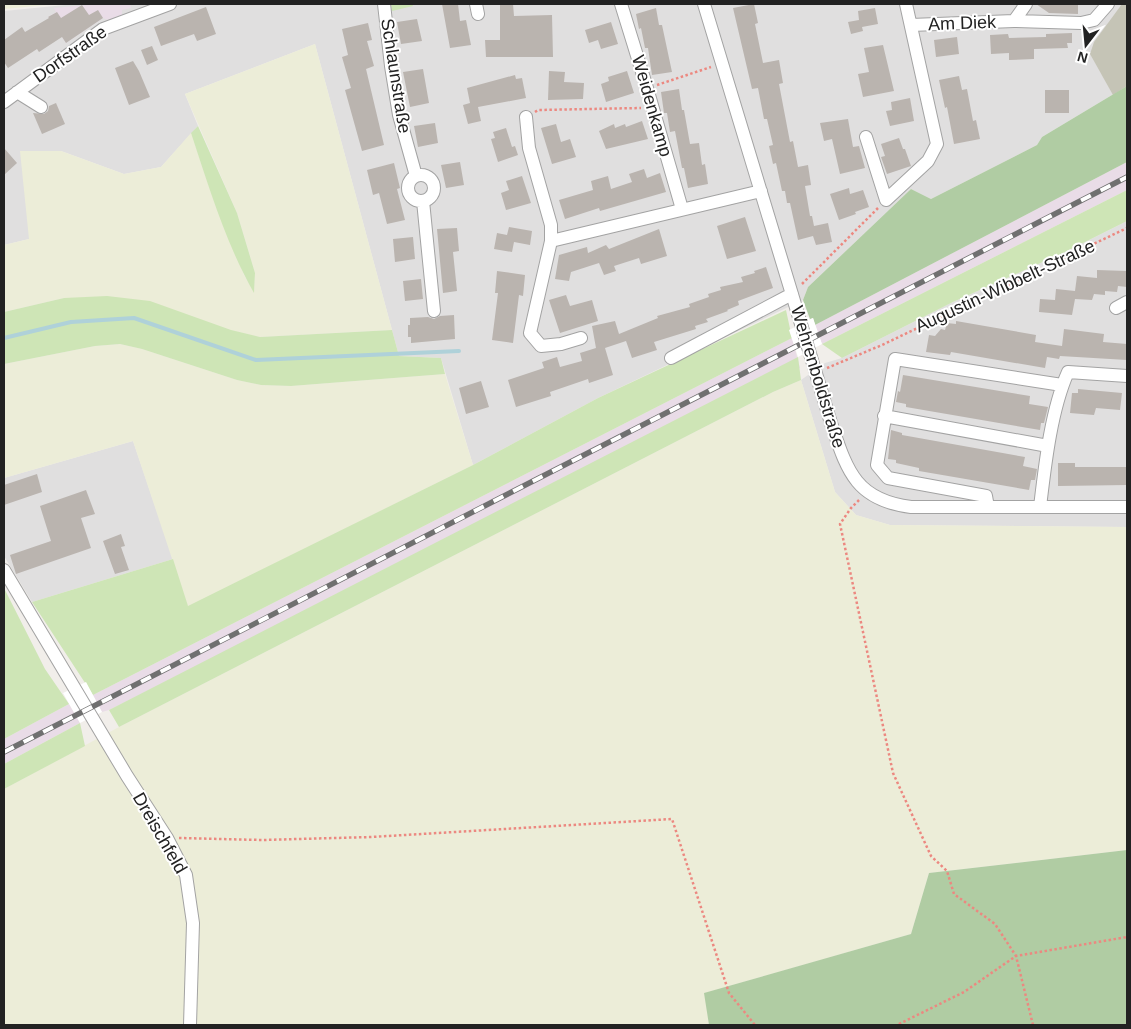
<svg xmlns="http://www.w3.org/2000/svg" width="1131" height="1029" font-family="Helvetica,sans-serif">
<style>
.residential{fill:#e0dfdf}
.industrial{fill:#e9dce7}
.construction{fill:#c5c4b6}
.farmland{fill:#ecedd8}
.grass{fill:#cee5b6}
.forest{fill:#b0cca3}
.pier{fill:#fff}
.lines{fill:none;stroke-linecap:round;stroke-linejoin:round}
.stream{stroke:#afd1d9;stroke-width:4}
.building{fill:#bab4af}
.minor-casing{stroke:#a3a3a3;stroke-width:14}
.path{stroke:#ec8880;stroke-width:2.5;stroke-dasharray:2.5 2.5;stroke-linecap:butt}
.minor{stroke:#fff;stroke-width:12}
.rail-casing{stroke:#707070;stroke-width:5.5}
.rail{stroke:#fff;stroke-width:4;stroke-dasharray:11;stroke-linecap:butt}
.labels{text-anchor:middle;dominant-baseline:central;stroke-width:4;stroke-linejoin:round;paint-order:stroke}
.street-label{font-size:18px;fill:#222;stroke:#fff}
</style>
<rect width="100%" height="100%" fill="#f1eeea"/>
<path class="residential" d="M75,4H1127V86L1042,137L1037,145L931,199L911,189L808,287L803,300L598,398L473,465L441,358L399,356L315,44L185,94L198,126L161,167L124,174L61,151L29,239L4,245V11Z
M1127,221V527L890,525L856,515L835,492L801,380L825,363L842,358L953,302L1063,253Z
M133,441L173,559L32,602L4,556V478Z"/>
<path class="industrial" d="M97,4H130L131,8L122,10V15L108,20L103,18L66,43L48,17L56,12L54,8Z
M1127,162V190L822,344L815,325Z
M792,338L800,368L109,710L102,712L93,695Z
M69,704L80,723L4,764V739Z"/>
<path class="construction" d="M1122,4H1127V86L1113,95L1090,54L1094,42Z"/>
<path class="farmland" d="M4,4H57L4,9Z
M315,44L392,330L260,337L64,298L4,312V245L29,239L20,151H61L124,174L161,167L191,133L212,195L244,275L254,292L255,273L237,213L185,94Z
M120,344L142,349L237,380L261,385L291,386L445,374L473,465L188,607L133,441L4,478V364L95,346Z
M801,380L835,492L856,515L890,525L1127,527V850L929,873L911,934L705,993L709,1025H4V789L119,727L773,392Z"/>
<path class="grass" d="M391,4H412L413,6L392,11Z
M198,126L237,213L255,273L254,293C226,244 209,187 191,133Z
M1127,190V221L1063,253L953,302L842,358L822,344Z
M107,296L150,301L231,330L260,337L392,330L399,356L441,358L445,374L291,386L261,385L237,380L142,349L120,344L95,346L4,364V312L64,298Z
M786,310L792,338L93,695L32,602L173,559L188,606L473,465L598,398Z
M798,357L801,380L773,392L119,727L109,710Z
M4,588L45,669L69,704L4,739Z
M80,723L85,746L4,789V764Z"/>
<path class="forest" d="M1127,86V162L815,325L813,318L810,319L803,300L808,287L911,189L931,199L1037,145L1042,137Z
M1127,850V1025H709L704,993L911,934L929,873Z"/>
<path class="pier" d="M813,318L822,344L798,357L789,330Z
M86,682L102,712L80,723L63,693Z"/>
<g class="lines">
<path class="stream" d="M4,338L71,322L134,318L256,360L459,351"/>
</g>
<path class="building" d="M442,4H458L460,21L466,20L471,45L450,48Z
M500,4H513L514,16L552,15L553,57H486L485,40H500Z
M754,4L758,23L755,24L763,63L779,60L783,83L779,84L790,142L793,141L798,167L808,165L811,185L805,186L810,216H812L814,226L828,223L832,242L816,245L813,236L798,240L790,203H787L785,191H782L776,163L773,164L769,146L773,145L767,119H764L758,88L752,89L733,8Z
M1036,4H1078V14L1049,13Z
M82,5L89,15L98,10L103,18L66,43L62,37L39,52L37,49L8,68L4,62V40L22,27L25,32L49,18L48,17L57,12L61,18Z
M206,7L216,34L197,41L194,34L161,46L154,27Z
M656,8L659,25H662L672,72L652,75L648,48H645L641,28L639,29L636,14Z
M875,8L878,24L862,27L863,31L851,34L848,22L859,20L858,11Z
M417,19L422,41L401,44L397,22Z
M611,22L618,44L601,49L598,40L589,43L585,30Z
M368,23L372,40L367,41L374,66L366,69L384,145L362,151L345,90L351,88L342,57L348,55L342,29Z
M1072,33V43H1067L1068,48L1034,49V59L1009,60V53L991,54L990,35L1008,34L1009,38L1046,37V34Z
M957,37L959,54L936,57L934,40Z
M883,45L894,91L863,97L858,74L869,72L864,48Z
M152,46L158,60L147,65L141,50Z
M133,61L139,71L150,97L129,105L115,68Z
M423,69L429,103L410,107L403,72Z
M549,71L565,72L564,82L584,83L583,99L548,100Z
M627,71L634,93L606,102L601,84L609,81L608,77Z
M515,75L516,79L522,78L526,98L478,107L481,121L468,124L463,105L470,103L467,88Z
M959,76L962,90L967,89L973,121L976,120L980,139L954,144L947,107L945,108L939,80Z
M679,89L682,110H684L690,144L699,143L702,165L705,164L708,184L688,188L684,168H682L675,131L670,132L667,113H664L661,92Z
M1045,90H1069V113H1045Z
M910,98L914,121L890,126L886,111L892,110L891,102Z
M56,103L65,124L42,134L33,113L44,114L48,111L49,106Z
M848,119L853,147L859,146L865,168L840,174L832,139L824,141L820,123Z
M642,121L648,139L606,149L599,131L614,124L615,128L625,124L626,127Z
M435,123L438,143L418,147L414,126Z
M556,124L561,142L570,139L576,157L552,164L541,128Z
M506,128L512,147L515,146L518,155L498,162L491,139L495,138L493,132Z
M899,138L903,149H905L911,166L887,174L881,157L885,156L881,144Z
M4,148L17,163L4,175Z
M460,162L464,185L446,188L441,165Z
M394,163L400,188L397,189L405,220L387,224L379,193L373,195L367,170Z
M644,169L647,178L660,173L666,192L600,211L599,208L565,219L559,200L593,190L591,181L608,176L611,189L632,182L629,174Z
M522,176L531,203L506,210L501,193L509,190L506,181Z
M849,188L850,194L863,190L869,207L855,212L856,214L839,220L830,194Z
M745,217L756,251L727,259L717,226Z
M509,227L532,231L530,245L514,242L512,252L494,249L497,233L507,235Z
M457,228L459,251L453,252L457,291L443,293L437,229Z
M659,229L667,256L641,264L639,258L614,266L616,271L604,275L599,263L571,272L569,281L555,279L559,255L587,247L588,253L606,245L609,249Z
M413,237L415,259L395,262L393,239Z
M766,267L773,288L738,301L739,305L727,310L728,311L706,319L708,322L695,326L696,329L654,342L657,350L632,358L626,341L605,348L613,375L589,383L588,379L550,392L551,396L516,407L508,380L544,368L542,362L557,357L560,367L582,361L580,353L596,348L592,326L615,321L619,334L658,318L657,316L690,307L689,304L709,297L708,294L721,290L720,287L743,282L741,277L755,273L754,271Z
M1097,270L1127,271V287L1118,286L1117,292L1105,291V295L1094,294L1092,300L1075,299L1072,315L1039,312L1040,299L1055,300L1056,289L1075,291L1077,276L1097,278Z
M497,271L525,275L523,296L519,295L513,343L492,340L498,293H495Z
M421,279L423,299L405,301L403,281Z
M566,295L570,306L592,300L598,321L560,333L549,300Z
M454,315L455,339L411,343V337H408V325H410V318L428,317L434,319L440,316Z
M956,321L1036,335L1035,342L1062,346L1064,329L1104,334L1103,342L1127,344V360L1060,356L1059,359L1047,357L1045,368L951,352L950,355L926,352L929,335L935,336L941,329L945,330L947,323L956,324Z
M903,375L1030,396L1029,404L1048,407L1044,423H1041L1040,430L906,407V404L896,402L898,391L900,392Z
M481,381L489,407L466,414L459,388Z
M1078,389L1122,393L1120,410L1096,408L1094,415L1070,413L1072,393H1078Z
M891,430L902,433V435L1025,457L1023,466L1037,469L1035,480H1031L1029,490L919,471V468L896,463V460L888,459Z
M1058,463H1075V467H1127V485L1058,486Z
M37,474L42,492L4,505V485Z
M86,490L95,514L81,518L91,548L16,574L10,555L51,541L40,506Z
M121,534L125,546L121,547L129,570L115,574L103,541Z"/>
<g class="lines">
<defs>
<path id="minor" d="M384,4L391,66L399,115L416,176
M476,4L478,14
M621,4L647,88L682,209
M704,4L831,423C847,470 855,500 911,507H1127
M1014,21L1026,4
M911,25L1014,21L1081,23L1094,20L1108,4
M17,92L41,107
M4,102L103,29L170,4
M526,117L529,148L551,225V241L530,333L541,346L561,344L581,338
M866,137L886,200L928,161L937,144L906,4
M408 188a13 13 0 1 1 26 0a13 13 0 1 1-26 0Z
M423,201L434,311
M551,241L761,191
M1116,308L1127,302
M671,358L792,294
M884,416L1048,446
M988,507L986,496L888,478L877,465L895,359L1062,385
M1040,507C1045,465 1051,410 1068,372L1127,376
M4,570L127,776L167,838L186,875L193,923L190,1025"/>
</defs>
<use href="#minor" class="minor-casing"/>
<path class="path" d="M657,85L711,67
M535,112L538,110L641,108
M802,284L878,208
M827,368L882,345L1127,228
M859,500L851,508L840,524L893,773L931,856L947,871L954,894L995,924L1016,956L964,992L897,1025
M179,838L262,840L371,837L672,819L729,993L755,1025
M1033,1025L1016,956L1127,937"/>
<use href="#minor" class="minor"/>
<defs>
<path id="rail" d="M4,752L1127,177"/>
</defs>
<use href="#rail" class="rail-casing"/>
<use href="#rail" class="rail"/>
</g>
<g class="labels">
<g class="street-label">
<text transform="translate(962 23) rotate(-2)">Am Diek</text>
<text transform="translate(70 54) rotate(-35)">Dorfstraße</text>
<text transform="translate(396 76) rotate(81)">Schlaunstraße</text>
<text transform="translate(652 106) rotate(74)">Weidenkamp</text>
<text transform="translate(1005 286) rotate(-25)">Augustin-Wibbelt-Straße</text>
<text transform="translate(818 377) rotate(73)">Wehrenboldstraße</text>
<text transform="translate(160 833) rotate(60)">Dreischfeld</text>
</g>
</g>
<rect width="1131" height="1029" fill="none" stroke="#222222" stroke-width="10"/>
<g transform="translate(1086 45) rotate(196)" stroke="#ffffff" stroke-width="4" paint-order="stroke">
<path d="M0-4L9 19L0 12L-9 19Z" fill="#222222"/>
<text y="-8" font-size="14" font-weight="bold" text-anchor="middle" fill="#222222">N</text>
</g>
</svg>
